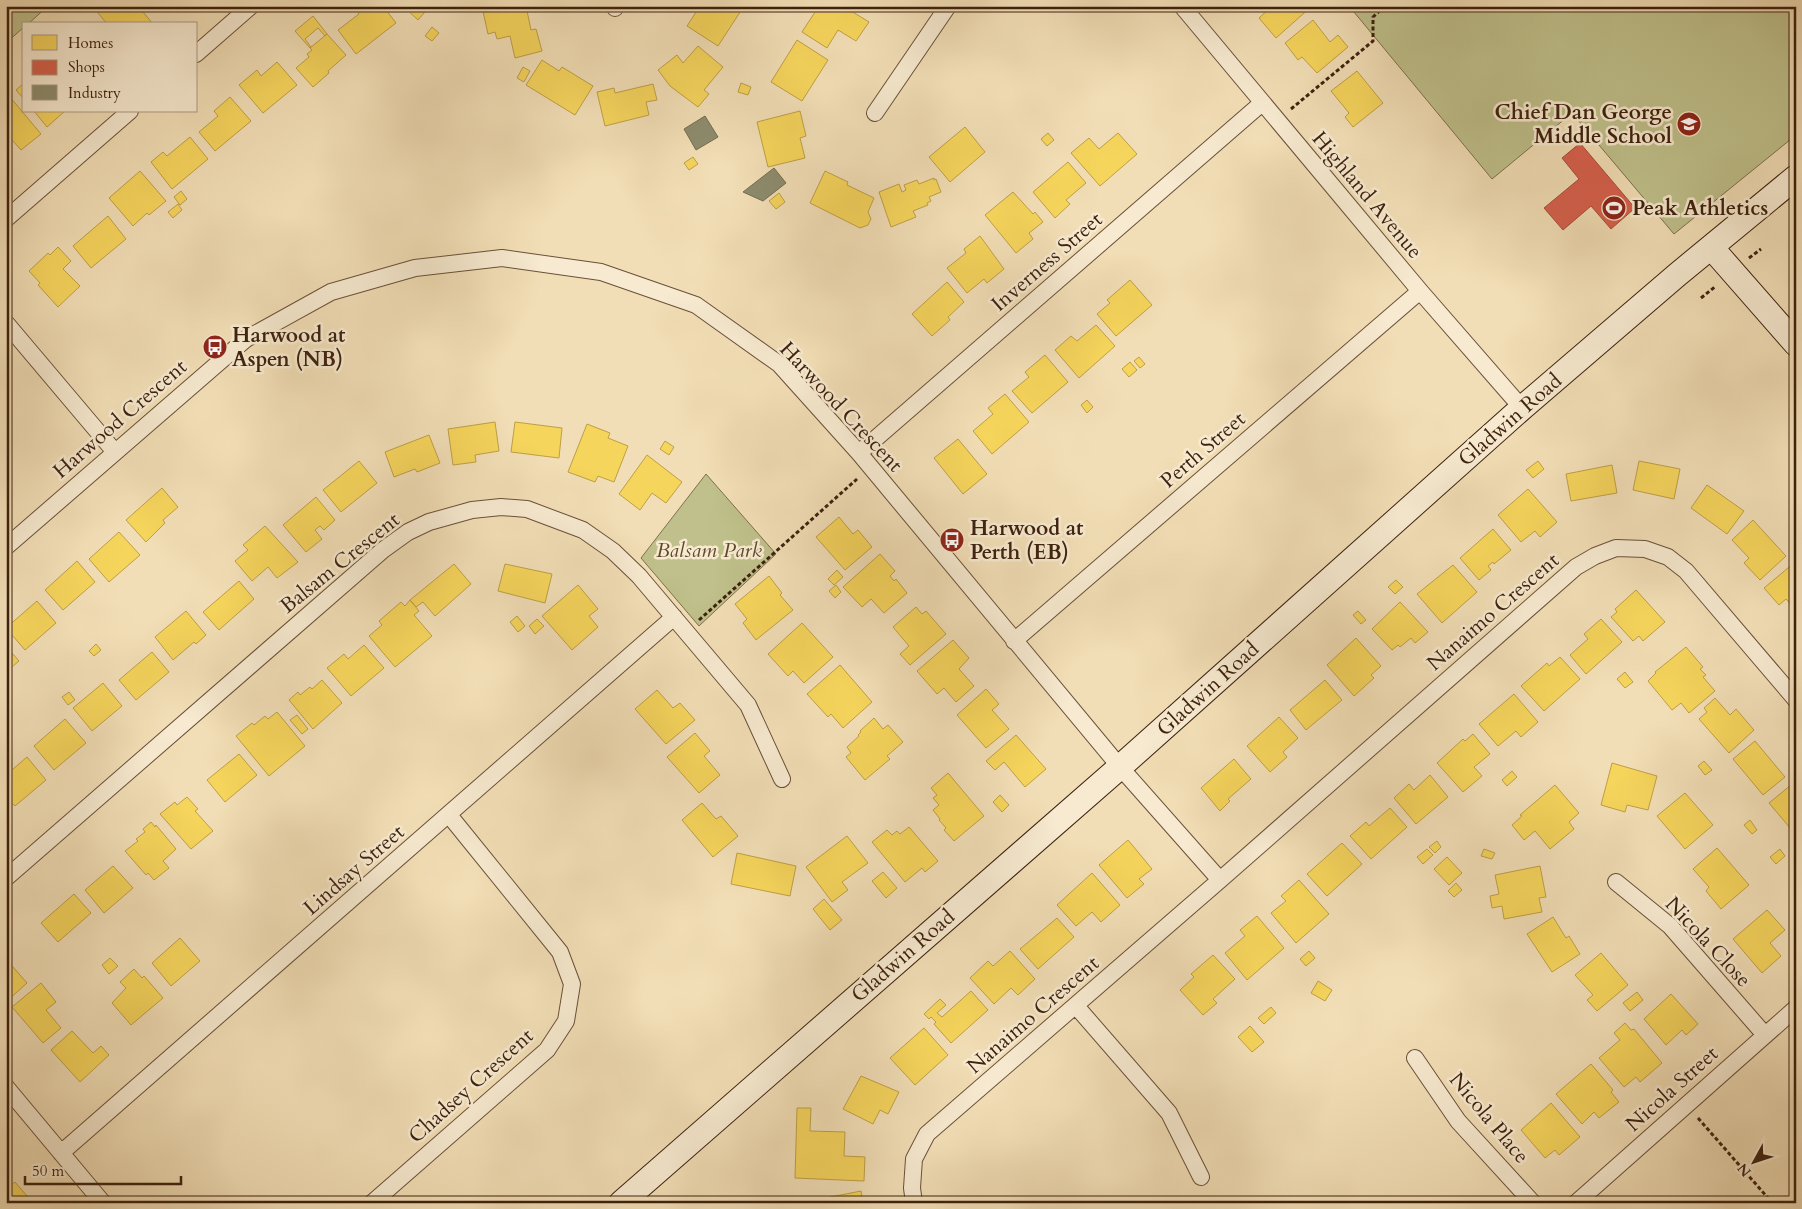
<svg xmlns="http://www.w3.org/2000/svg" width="1802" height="1209" font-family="Cardo,serif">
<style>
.green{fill:#bfc08b;stroke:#7e704c}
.homes{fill:#f6d55c;stroke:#be9f45}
.shops{fill:#d6604d;stroke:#a84d3a}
.industry{fill:#8c8c6e;stroke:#746c51}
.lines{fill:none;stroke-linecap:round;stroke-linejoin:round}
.street-casing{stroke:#6a5038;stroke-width:18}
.secondary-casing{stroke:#3d210e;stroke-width:26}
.path{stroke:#3d210e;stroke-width:3;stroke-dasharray:4 2.5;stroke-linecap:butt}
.street{stroke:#f7ead0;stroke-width:16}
.secondary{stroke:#f7ead0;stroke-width:24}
.labels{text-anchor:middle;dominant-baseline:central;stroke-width:5;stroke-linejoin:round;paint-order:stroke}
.poi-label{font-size:21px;font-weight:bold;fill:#3d210e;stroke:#f7ead0;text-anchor:start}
.street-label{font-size:21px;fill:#3d210e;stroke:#f7ead0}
.park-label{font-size:21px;font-style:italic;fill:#5e492d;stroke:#f7ead0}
</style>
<rect width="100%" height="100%" fill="#f2deb6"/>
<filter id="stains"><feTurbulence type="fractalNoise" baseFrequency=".004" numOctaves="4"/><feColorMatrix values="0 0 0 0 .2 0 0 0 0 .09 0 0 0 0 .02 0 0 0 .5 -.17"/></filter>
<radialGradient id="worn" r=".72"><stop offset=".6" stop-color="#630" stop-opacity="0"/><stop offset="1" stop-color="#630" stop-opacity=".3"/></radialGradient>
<path class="green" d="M6,6H48L28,24H24V27L6,43Z
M1349,6H1796V135L1674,234L1572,113L1492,179Z
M706,474L776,554L699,626L641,558Z"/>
<path class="homes" d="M96,6H138L153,24H107L94,8Z
M360,6H370L372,8L374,6H383L396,23L356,54L338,30L359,14L356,10Z
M403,6H430L418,20Z
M526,6L531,30L536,29L542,51L515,58L510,36L497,39L495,32L488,34L482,7Z
M700,6H744L718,46L687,26Z
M819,6H843L869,22L856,41L838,30L827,48L802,32Z
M1268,6H1312L1276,38L1259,18L1270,8Z
M313,16L327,34L325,36L318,28L305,39L311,47L310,48L295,31Z
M1313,20L1330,42L1338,35L1348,47L1317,73L1302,57L1298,60L1285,43Z
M432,27L439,33L432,41L425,36Z
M327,34L346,55L328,71L329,73L313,87L296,68L309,57L307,54L312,50L310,48Z
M797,40L828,60L802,101L771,82Z
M698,46L723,67L704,90L709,94L698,107L670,86L658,70L677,55L683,63Z
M542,60L559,71L562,67L593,86L575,115L526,85Z
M277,62L297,85L263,113L239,85L257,70L261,76Z
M523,67L530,71L524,82L517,78Z
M1357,71L1383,103L1353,127L1345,117L1349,113L1331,91Z
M24,83V99L16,90Z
M741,83L751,87L748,95L738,92Z
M653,84L657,100L646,102L649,115L605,126L597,92L614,88L615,93Z
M10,97L41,134L21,150L12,140L9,142L6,139V100Z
M230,97L251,121L215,151L199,132L218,116L214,111Z
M34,111H65L47,127Z
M800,111L806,136L800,138L805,158L768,167L757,122Z
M965,127L985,152L950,182L929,157Z
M1048,133L1054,140L1047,146L1041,139Z
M1118,133L1137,154L1100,186L1071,153L1089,138L1099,149Z
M190,137L208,159L172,189L151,162L163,152L167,156Z
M693,157L698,164L689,170L684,163Z
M1068,162L1086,183L1066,200L1070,204L1055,218L1033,192Z
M140,171L166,201L149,215L147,213L133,226L109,198Z
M825,171L848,182L847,185L874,198L868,212L871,219L868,225L860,228L810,203Z
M934,178V180L936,179L941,192L929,197L931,201L927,203L928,205L913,211L916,217L891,227L879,192L899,184L902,192L906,190L904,185L917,180L919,184Z
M181,191L187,199L180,205L174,197Z
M1013,192L1033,214L1035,212L1043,222L1029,233L1033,239L1016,253L985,215Z
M779,193L785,202L776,209L769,201Z
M178,204L182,210L173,218L168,212Z
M108,216L126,239L91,268L73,246Z
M980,236L1004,269L987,283L984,279L967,293L947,268L966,253L964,249Z
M58,247L71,261L63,269L80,286L58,307L38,285L40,283L29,271L48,253L50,255Z
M1130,280L1152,305L1116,336L1097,314L1110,303L1107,300Z
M947,282L964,302L948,317L950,320L932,336L912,314Z
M1096,325L1115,346L1079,378L1055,350L1071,336L1077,341Z
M1045,355L1068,382L1032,413L1012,391L1029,377L1025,372Z
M1139,357L1145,364L1140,368L1134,361Z
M1130,362L1137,370L1129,377L1122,369Z
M1005,394L1029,422L992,454L973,431L993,414L988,408Z
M1087,400L1093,407L1087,413L1081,405Z
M495,422L499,451L475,455L476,462L453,465L448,429Z
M515,422L562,428L559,458L511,452Z
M587,424L610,433L608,438L628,446L614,482L598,476L595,482L568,472Z
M429,435L440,463L417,472L415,469L394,477L385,452Z
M958,439L987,474L963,494L934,458Z
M665,441L674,447L669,455L660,449Z
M647,455L682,482L666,503L652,493L640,510L619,494Z
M359,461L377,483L341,512L323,490Z
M1538,461L1544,469L1533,478L1526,470Z
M1639,461L1680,469L1674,499L1633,490Z
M1612,465L1617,493L1571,501L1566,474Z
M1707,485L1744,511L1727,534L1691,508Z
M162,488L178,507L163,520L165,523L146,542L126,520Z
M1528,489L1557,522L1540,537L1535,531L1521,542L1498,515Z
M316,497L335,520L324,530L320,526L315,530L322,539L306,552L283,525Z
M839,517L853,534L858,530L872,547L845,570L816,537Z
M1753,520L1786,556L1760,580L1744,563L1749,558L1732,540Z
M265,526L298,562L277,578L268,567L252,581L235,561L248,550L243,545Z
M1493,529L1511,550L1494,564L1493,562L1488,566L1491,570L1479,580L1460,558Z
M119,532L140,555L109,582L89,559Z
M880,554L895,571L890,576L894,581L896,579L907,593L884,613L871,599L862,607L843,587Z
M77,561L95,582L63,610L45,590Z
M1794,563L1796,566V610L1786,599L1779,605L1764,588Z
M454,564L471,584L435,616L423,602L416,607L410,600Z
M505,564L552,574L545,603L498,591Z
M1453,565L1477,592L1442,623L1417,594Z
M837,570L843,577L834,585L828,579Z
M769,576L782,593L780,595L793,610L756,640L743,623L747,619L735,604Z
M1396,580L1403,587L1395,594L1388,587Z
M239,581L254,599L219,630L203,612Z
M578,585L598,609L589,616L598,627L572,650L542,616Z
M836,585L841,592L835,598L829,591Z
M1636,590L1665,622L1643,641L1639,636L1633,641L1611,617L1617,612L1615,609Z
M410,600L419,611L414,615L432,636L395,667L369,636L382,625L379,621L401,602L405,606Z
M37,601L56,623L25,650L6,628Z
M1400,602L1428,632L1415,643L1411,638L1400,647L1398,645L1392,650L1372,629Z
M916,607L922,614L926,611L946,634L910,665L900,654L909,646L893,627Z
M186,611L206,635L196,644L194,642L173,660L155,637Z
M1358,611L1366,620L1361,624L1353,615Z
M517,616L525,626L518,632L510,622Z
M537,619L544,626L535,634L529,626Z
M1601,619L1622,642L1586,674L1570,655L1588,639L1584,634Z
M802,623L833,657L804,683L793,671L788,676L768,654Z
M1356,638L1381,666L1371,675L1374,678L1354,696L1327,665Z
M953,640L969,658L959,669L974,686L956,702L944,688L937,694L917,671Z
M96,644L101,650L94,656L89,651Z
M364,645L384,668L351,696L327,668L344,654L348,659Z
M6,646L19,661L6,672Z
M1686,647L1703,667L1700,669L1706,675L1703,677L1715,691L1689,713L1681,703L1672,710L1648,681L1656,673L1655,672Z
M152,652L169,672L136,700L119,680Z
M1560,657L1580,679L1544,711L1521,686L1547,663L1549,666Z
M840,665L872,702L843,728L831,714L828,717L807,694Z
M1625,672L1633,682L1625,688L1617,679Z
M322,680L342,703L313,729L289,700L298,692L300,695L310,687L312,689Z
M1325,680L1342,700L1306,730L1290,710Z
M103,683L122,706L92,731L73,708Z
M986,689L999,704L992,710L1009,729L986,748L957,715Z
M657,690L673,708L680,703L695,720L666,744L635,709Z
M69,692L75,700L68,705L62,697Z
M1514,694L1538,722L1521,737L1516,731L1498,746L1479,724Z
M1715,698L1730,715L1736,709L1754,730L1729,753L1699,719L1707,712L1704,708Z
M277,712L305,746L269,776L236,736L252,723L254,725L265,716L268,719Z
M297,715L308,729L302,734L290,720Z
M1279,717L1298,738L1283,752L1287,757L1270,772L1247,746Z
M874,718L883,729L888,725L903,742L887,756L890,759L865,780L846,757L851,753L847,747L859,736L858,735L861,732L860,731Z
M65,719L86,743L54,770L34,746Z
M695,733L710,751L704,756L720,775L699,793L667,757Z
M1473,734L1490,754L1474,767L1482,776L1463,792L1437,763L1463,739L1465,741Z
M1016,735L1046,769L1025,787L1004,762L995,770L986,761Z
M1755,741L1785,777L1763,795L1733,759Z
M239,754L257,775L225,802L207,780Z
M27,757L46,780L15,806L6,797V775Z
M1234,759L1251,779L1228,799L1230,801L1220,811L1201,788Z
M1704,761L1712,770L1705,775L1698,766Z
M1612,763L1657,776L1648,810L1627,805L1625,812L1601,805Z
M1512,771L1517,777L1507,786L1502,780Z
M948,773L984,816L954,841L944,830L946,828L939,820L940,819L933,810L939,805L933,798L937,795L931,788Z
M1430,775L1448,797L1416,824L1394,798L1409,784L1414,790Z
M1555,785L1579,813L1569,822L1574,829L1550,849L1535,831L1524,840L1512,825L1522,816L1520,815Z
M1791,785L1796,790V835L1769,803Z
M1685,793L1713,825L1685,849L1657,816Z
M1000,795L1009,805L1002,812L993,802Z
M187,797L198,809L195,811L213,831L191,849L160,814L175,802L177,805Z
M702,803L716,819L721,816L738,836L713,857L682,820Z
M1390,808L1407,827L1371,859L1350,836L1366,822L1369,826Z
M1750,820L1757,830L1752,834L1744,825Z
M151,822L155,827L156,825L176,849L163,861L169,868L154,880L148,873L146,875L125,851L138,841L136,839L145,832L143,829Z
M909,827L938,861L925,872L922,868L905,882L872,842L887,830L892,835L897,831L900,834Z
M847,836L868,863L842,882L848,890L832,902L806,867Z
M1128,840L1152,869L1139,879L1144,884L1127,898L1099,865Z
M1437,841L1441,847L1435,853L1429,847Z
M1342,843L1362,864L1327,896L1307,874Z
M1717,848L1749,885L1721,909L1706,891L1709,887L1693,869Z
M1427,849L1433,855L1423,864L1417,857Z
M1484,849L1495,853L1492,859L1481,856Z
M1780,849L1785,856L1776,864L1770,857Z
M737,853L796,866L790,896L731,884Z
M1447,857L1462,873L1449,885L1434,869Z
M113,866L133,888L104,913L85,890Z
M1540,866L1546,897L1539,898L1542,912L1504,919L1502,906L1492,908L1490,896L1499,894L1495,875Z
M883,872L897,888L886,898L872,881Z
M1092,873L1120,905L1101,922L1092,912L1076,926L1057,905Z
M1299,880L1329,914L1296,943L1271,913L1286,901L1281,896Z
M1456,883L1462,890L1454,897L1448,891Z
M74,894L91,913L58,942L41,923Z
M824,899L842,920L830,930L813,909Z
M1767,910L1785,930L1770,943L1781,956L1762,973L1733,939Z
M1257,916L1284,948L1247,980L1225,953L1245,936L1240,930Z
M1553,917L1566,938L1569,936L1580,954L1552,972L1527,934Z
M1057,918L1074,937L1038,969L1020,949Z
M180,938L200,961L171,986L152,963Z
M1010,951L1035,979L1018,995L1011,988L994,1004L970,978L988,961L993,966Z
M1309,951L1315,958L1306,966L1300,959Z
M1601,953L1628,985L1597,1011L1587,1000L1593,995L1575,975Z
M1213,955L1235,979L1213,999L1217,1003L1203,1015L1180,990L1194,977L1191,974Z
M110,958L118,966L109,974L102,965Z
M6,959L27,983L7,1001L6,1000Z
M134,969L142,978L144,976L163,998L131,1025L112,1003L126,988L120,982Z
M1318,981L1332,990L1325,1001L1311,993Z
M41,983L56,1002L46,1010L61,1028L43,1043L12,1007Z
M971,991L988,1010L951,1043L934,1024L936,1022L931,1017L929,1019L924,1014L940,999L946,1005L937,1013L942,1017Z
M1637,992L1643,1000L1630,1011L1623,1003Z
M1671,994L1698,1024L1686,1035L1682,1030L1666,1045L1644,1019Z
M1271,1007L1276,1013L1264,1024L1258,1018Z
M1625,1023L1631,1030L1634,1029L1662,1063L1640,1082L1636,1077L1624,1087L1599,1058L1620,1040L1614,1033Z
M1250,1026L1264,1042L1252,1052L1238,1037Z
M924,1028L948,1055L915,1085L890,1058Z
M72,1031L93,1053L101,1046L109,1055L80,1082L51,1050Z
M1591,1064L1613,1090L1611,1092L1619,1102L1599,1118L1594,1112L1582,1124L1556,1094Z
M861,1076L899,1092L888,1114L880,1110L873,1124L843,1109Z
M1551,1103L1580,1137L1559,1155L1555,1150L1545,1158L1521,1130Z
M797,1108H811L810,1131L845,1132L844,1156L865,1157L864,1181L795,1178Z
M15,1182L33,1203H6V1189Z
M861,1191L863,1203H815V1200Z"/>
<path class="shops" d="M1580,143L1635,208L1611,229L1591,206L1563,230L1544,208L1579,179L1562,158Z"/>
<path class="industry" d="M705,116L718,137L696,150L684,129Z
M774,168L786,183L763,201L743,192Z"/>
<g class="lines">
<defs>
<path id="street" d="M1182,6L1420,291L1522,408
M615,8V6
M196,54L251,6
M875,113L948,6
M6,219L130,111
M6,323L115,452
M859,453L1262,103
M6,547L246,339L331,292L415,268L502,258L601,272L696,305L779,364L859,453L1120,767L1220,880
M1014,641L1420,291
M6,878L383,550L408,532L429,522L472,510L501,507L527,509L583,530L613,551L639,576L748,705L782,779
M1616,882L1670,926L1765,1035
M1076,1006L1169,1113L1201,1177
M1415,1058L1458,1121L1533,1203
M6,1087L103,1203
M61,1153L674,617
M372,1203L547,1050L566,1021L572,984L560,952L449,815
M914,1203L912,1188L914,1159L927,1134L1220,880L1576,567L1595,556L1616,548L1645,549L1668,557L1686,571L1796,700
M1576,1203L1796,1008"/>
<path id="secondary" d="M1711,247L1796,344
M621,1203L1120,767L1522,408L1677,275L1796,177"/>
</defs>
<use href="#street" class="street-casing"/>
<use href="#secondary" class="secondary-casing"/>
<path class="path" d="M1291,109L1373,41V17L1385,6
M1749,258L1761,249
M1701,298L1716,286
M699,620L857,479
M1698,1118L1768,1198L1769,1203"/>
<use href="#street" class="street"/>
<use href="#secondary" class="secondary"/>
</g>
<defs>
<symbol id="school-disc" viewBox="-11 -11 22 22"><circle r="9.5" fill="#8f2418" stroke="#f7ead0"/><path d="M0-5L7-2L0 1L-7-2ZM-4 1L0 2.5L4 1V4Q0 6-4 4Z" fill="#fff"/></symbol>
<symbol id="stadium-disc" viewBox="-11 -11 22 22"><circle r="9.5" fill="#8f2418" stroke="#f7ead0"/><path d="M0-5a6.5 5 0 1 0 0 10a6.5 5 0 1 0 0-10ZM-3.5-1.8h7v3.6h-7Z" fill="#fff"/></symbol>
<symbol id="bus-disc" viewBox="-11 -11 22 22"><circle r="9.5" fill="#8f2418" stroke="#f7ead0"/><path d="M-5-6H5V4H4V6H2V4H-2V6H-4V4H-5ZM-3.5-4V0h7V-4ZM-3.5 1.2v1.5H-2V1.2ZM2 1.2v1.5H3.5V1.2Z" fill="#fff"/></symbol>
</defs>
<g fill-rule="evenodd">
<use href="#school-disc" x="1675" y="110" width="28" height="28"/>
<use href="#stadium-disc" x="1600" y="194" width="28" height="28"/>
<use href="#bus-disc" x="201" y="333" width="28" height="28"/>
<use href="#bus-disc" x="938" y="526" width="28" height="28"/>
</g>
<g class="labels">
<g class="poi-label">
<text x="1672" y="112" text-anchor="end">Chief Dan George<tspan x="1672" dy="24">Middle School</tspan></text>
<text x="1632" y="208">Peak Athletics</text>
<text x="232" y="335">Harwood at<tspan x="232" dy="24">Aspen (NB)</tspan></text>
<text x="970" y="528">Harwood at<tspan x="970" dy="24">Perth (EB)</tspan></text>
</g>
<g class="street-label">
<text transform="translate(1367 195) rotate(50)">Highland Avenue</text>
<text transform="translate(1047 262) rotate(-41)">Inverness Street</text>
<text transform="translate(841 407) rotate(47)">Harwood Crescent</text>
<text transform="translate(120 419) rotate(-41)">Harwood Crescent</text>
<text transform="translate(1510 420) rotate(-41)">Gladwin Road</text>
<text transform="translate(1203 450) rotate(-41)">Perth Street</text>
<text transform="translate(340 563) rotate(-39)">Balsam Crescent</text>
<text transform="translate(1493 612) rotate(-41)">Nanaimo Crescent</text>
<text transform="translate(1208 689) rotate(-42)">Gladwin Road</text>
<text transform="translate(354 870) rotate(-41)">Lindsay Street</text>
<text transform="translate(1708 942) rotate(47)">Nicola Close</text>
<text transform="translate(903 956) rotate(-41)">Gladwin Road</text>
<text transform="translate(1033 1015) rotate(-41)">Nanaimo Crescent</text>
<text transform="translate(471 1086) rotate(-42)">Chadsey Crescent</text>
<text transform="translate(1672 1089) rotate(-42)">Nicola Street</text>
<text transform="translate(1489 1118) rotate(50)">Nicola Place</text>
</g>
<g class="park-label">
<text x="709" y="550">Balsam Park</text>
</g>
</g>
<rect width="1802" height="1209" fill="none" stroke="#f2deb6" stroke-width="25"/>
<rect x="8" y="8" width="1787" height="1194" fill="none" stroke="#3d210e" stroke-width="2.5"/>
<rect x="12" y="12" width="1777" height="1184" fill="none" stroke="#3d210e"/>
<rect x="22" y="22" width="175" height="90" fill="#f7ead0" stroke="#ad9a82"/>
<rect x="32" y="35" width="25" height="15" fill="#f6d55c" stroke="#ad9a82"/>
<text x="68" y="48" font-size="15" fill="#3d210e">Homes</text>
<rect x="32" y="60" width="25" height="15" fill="#d6604d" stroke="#ad9a82"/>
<text x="68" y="72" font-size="15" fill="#3d210e">Shops</text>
<rect x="32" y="85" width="25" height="15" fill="#8c8c6e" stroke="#ad9a82"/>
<text x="68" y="98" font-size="15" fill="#3d210e">Industry</text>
<g transform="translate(1754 1162) rotate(230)" stroke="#f7ead0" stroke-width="4" paint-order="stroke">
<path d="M0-4L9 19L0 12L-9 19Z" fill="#3d210e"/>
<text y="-8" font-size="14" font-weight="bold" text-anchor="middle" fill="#3d210e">N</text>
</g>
<path d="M25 1176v8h156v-8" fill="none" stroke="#3d210e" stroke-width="2.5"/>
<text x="32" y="1176" font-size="15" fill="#3d210e" stroke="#f7ead0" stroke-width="4" paint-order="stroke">50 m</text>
<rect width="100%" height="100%" filter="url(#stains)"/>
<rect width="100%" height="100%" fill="url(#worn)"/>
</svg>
